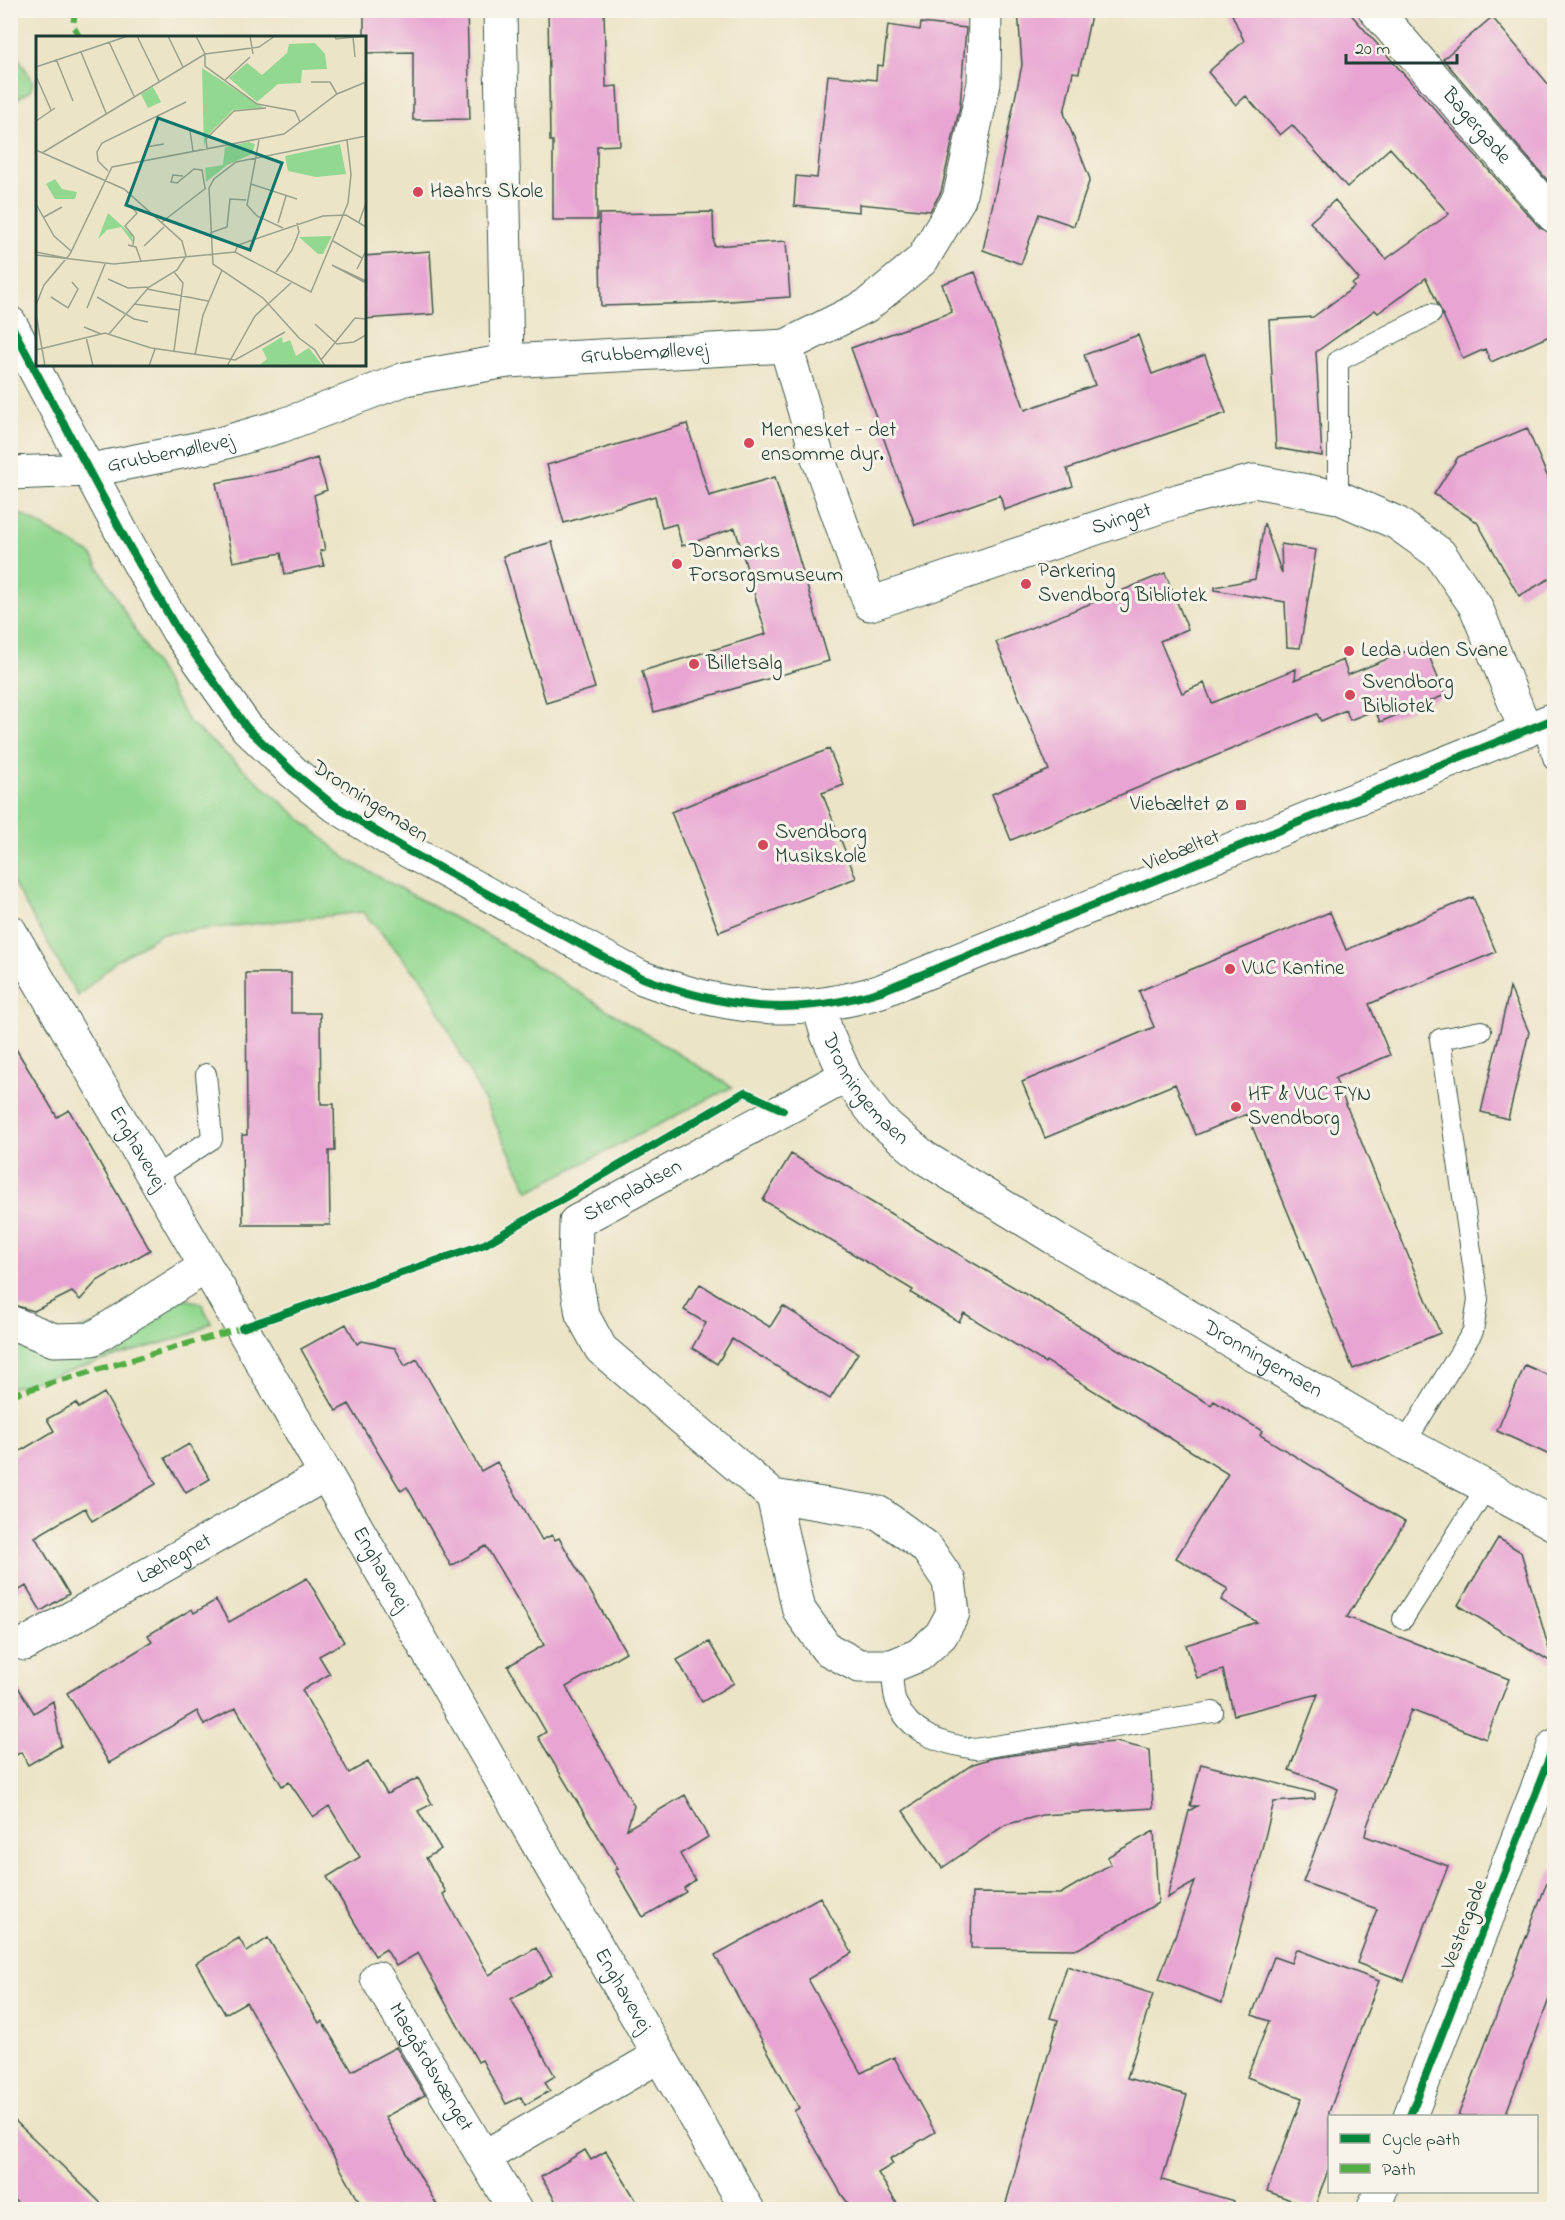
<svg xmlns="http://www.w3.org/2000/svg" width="1565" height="2220" font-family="'Indie Flower',sans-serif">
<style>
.green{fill:#93d891;stroke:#598a62;stroke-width:1.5}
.building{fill:#e8a4d2}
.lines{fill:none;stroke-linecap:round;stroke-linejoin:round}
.service-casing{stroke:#3e564a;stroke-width:22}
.minor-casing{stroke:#3e564a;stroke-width:35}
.tertiary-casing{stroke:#3e564a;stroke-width:35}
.service{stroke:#fff;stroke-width:20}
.minor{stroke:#fff;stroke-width:33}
.tertiary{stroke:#fff;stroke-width:33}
.quiet{stroke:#52ad45;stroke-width:6;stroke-dasharray:12 6;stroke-linecap:butt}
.cycleway-casing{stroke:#f7f3e8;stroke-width:11}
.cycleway{stroke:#00873e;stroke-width:8}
.poi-dot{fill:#d1495b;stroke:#f7f3e8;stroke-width:2}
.labels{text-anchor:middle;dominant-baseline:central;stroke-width:6;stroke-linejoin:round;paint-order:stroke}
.street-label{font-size:21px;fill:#1f3d34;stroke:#f7f3e8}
.poi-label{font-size:21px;fill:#1f3d34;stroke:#f7f3e8;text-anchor:start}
.inset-road{fill:none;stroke:#99a18c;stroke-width:1.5}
.view{fill:#0f766e;fill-opacity:0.15;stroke:#0f766e;stroke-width:3}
.inset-edge{fill:none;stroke:#1f3d34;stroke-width:3}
</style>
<rect width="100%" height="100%" fill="#f7f3e8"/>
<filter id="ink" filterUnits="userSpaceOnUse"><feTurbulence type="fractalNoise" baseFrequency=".0167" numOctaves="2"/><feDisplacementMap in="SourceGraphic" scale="12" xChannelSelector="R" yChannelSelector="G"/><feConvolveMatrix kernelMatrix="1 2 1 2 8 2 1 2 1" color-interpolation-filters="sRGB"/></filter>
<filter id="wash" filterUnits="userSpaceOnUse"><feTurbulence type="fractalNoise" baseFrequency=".008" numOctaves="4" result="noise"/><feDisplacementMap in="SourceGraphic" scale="24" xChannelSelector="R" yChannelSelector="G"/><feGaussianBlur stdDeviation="1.35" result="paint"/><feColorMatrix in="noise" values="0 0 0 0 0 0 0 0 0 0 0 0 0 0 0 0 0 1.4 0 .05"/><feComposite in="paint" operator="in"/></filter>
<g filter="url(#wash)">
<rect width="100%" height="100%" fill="#ebe4c6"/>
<path class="green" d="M10,43L33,82L30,91L11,103Z
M10,515H23L91,554L188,721L348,860L493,939L732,1087L529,1191L426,985L363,912L161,934L116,961L78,996L11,879Z
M181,1298L201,1303L211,1322L192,1334L11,1388V1333L27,1346Z"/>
<g id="blocks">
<path class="building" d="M364,10H467L470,119L413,120V52L364,53Z
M548,10H604L606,87L617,86L620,145L597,146V220H553V141H550Z
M1018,10H1092L1079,73L1073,72L1064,113L1090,179L1074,226L1039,214L1021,264L983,250L1022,65Z
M1230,10H1347L1540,228L1554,234V334L1491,362L1485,349L1463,359L1426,278L1378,313L1375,310L1316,352L1322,456L1276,448L1269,320L1313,317L1354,287L1352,284L1359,279L1310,222L1335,200L1386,259L1449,214L1390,148L1347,187L1292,125L1280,135L1246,96L1236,105L1208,72L1244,41Z
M1492,17L1554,91V188L1443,59Z
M921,23L966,28L960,106L941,192L930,211L859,204V212L794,206L796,176L817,178L828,75L876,80L877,65L883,66L888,25L920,30Z
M713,212L714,246L786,241L790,297L701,303L601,306L599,214Z
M430,251L434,314L364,319V256Z
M975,272L1025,410L1095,385L1084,355L1138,335L1152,374L1205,355L1226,413L1067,469L1073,486L1004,510L1000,495L915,525L851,348L952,312L942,284Z
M687,424L709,496L775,477L829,661L654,712L642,671L766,634L735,528L682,546L676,524L662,528L655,496L564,523L547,465Z
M1527,428L1554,492V576L1519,596L1477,522L1434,494L1458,457Z
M317,458L327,490L314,495L325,550L320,551L324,566L285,574L281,553L233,562L216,483L288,468Z
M1264,523L1282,574L1281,544L1316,550L1300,648L1287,647L1285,602L1215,590V587L1255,579Z
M552,542L595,688L546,703L503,556Z
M1165,573L1188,629L1160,641L1182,693L1204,683L1212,703L1296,669L1295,680L1343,660L1348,675L1424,644L1445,695L1380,722L1375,710L1350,720L1346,710L1321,721L1317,714L1011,840L992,794L1049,770L996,642Z
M829,749L844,785L822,793L856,878L719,932L671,812Z
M1473,897L1496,952L1369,1004L1390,1055L1335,1078L1440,1333L1353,1369L1247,1114L1196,1135L1175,1084L1045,1138L1022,1082L1154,1027L1139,991L1330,912L1346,950Z
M246,973H291V1013H320L321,1104H334L335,1151H329L330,1225H243L242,1135H247Z
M1510,988L1529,1032L1508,1119L1481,1112Z
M10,1039L57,1117L69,1110L150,1250L97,1281L80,1300L72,1292L34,1311L10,1304Z
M791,1154L1211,1405L1214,1401L1262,1431L1260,1435L1405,1522L1347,1617L1509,1679L1486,1739L1411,1710L1367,1826L1365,1836L1448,1866L1404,1981L1357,1963L1377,1909L1303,1882L1338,1789L1289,1770L1318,1694L1234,1715L1223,1670L1197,1678L1186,1645L1257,1622L1221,1600L1228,1589L1176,1558L1228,1474L1046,1361L1045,1363L964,1313L959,1322L911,1293L913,1290L763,1200Z
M700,1284L770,1327L783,1306L858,1353L830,1399L732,1339L717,1364L692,1348L706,1323L684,1310Z
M346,1324L357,1344L362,1341L395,1348L405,1366L417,1359L481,1471L497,1462L542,1540L552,1535L555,1540L559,1538L626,1652L566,1687L634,1806L627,1829L685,1795L708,1837L680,1854L695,1880L684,1888L686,1892L643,1917L615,1870L618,1869L538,1737L546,1732L508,1666L544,1645L486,1546L451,1566L407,1487L401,1491L349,1404L336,1411L301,1349Z
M1525,1365L1554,1378V1457L1497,1431Z
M104,1393L156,1484L92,1521L85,1508L35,1537L69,1594L41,1611L26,1586L10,1596V1457L54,1431L47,1419L76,1403L79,1408Z
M189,1444L210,1479L186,1493L165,1458Z
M1498,1538L1521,1552L1553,1663L1458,1605Z
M307,1578L344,1642L319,1656L330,1674L302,1690L349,1773L368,1762L387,1794L418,1778L432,1804L418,1811L441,1849L426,1858L446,1892L443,1894L489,1975L536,1948L552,1975L511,1999L555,2076L545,2082L550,2091L525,2105L521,2097L506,2104L482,2060L478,2062L418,1953L396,1966L386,1949L375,1956L327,1877L360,1857L329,1806L313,1817L289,1782L282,1786L236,1708L204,1725L197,1711L109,1763L67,1693L152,1642L148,1635L192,1609L194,1613L216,1600L229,1622Z
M709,1642L734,1683L702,1702L677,1660Z
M10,1674L34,1713L53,1701L61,1746L28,1765L21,1752L10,1759Z
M1116,1742L1150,1750L1153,1808L1042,1815L1005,1825L942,1868L903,1811L973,1764L993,1758L1088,1744Z
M1201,1764L1315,1793V1799L1274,1802L1222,2003L1159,1979L1195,1882L1167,1898L1189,1811L1197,1806H1190Z
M1154,1831L1158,1903L1078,1949L971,1948L972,1893L1060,1894L1111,1864L1107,1857Z
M1552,1869L1554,1870V1986L1505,2116H1458Z
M820,1897L852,1953L808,1979L861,2073L894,2057L935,2132L890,2159L893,2164L878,2173L901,2210H853L842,2195L794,2111L799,2108L715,1955Z
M239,1938L247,1952L268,1938L319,2023L322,2021L352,2071L396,2047L425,2095L385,2117L440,2210H364L246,2002L225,2014L196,1963Z
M1296,1949L1379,1981L1329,2112V2168L1314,2209L1267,2191L1302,2098L1247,2077L1269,2021L1252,2015L1274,1957L1291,1963Z
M1067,1966L1153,1994L1127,2078L1187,2095L1162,2180L1234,2201L1233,2210H1004L1058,2020L1050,2018Z
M10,2116L54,2158L108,2210H25L10,2196Z
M585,2150L591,2160L606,2151L642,2210H561L541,2177Z"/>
</g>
</g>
<g filter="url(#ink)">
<use href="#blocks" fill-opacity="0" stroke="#3e564a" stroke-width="1.5"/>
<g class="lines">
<defs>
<path id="service" d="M1338,497V361L1431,314
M1542,724L1554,760
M154,1177L212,1139L206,1074
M1405,1443L1473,1331L1478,1299L1440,1039L1481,1031
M1403,1619L1486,1488
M892,1666C893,1677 892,1694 897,1704C912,1736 944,1744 975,1749L1213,1712"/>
<g id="minor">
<path d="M500,10L507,361"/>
<path id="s1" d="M1375,10L1554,216"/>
<path id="s2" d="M786,346L817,455L870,604L1180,500L1254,481L1338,497L1397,523L1440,554L1476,607L1526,731"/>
<path id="s3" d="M10,473L91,470L216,445L281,426L405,379L507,361L786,346L866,306L922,260L959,199L984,83L985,10"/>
<path id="s4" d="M10,931L242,1328L748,2210"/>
<path d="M10,1322L54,1340L92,1339L205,1267"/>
<path id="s5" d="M773,1496L799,1610L827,1649L859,1666H892L919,1655L941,1635L953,1613L949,1581L926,1547L879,1513L773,1496L601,1349L582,1314L575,1272L576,1222L846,1076"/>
<path id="s6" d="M25,1644L326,1474"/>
<path id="s7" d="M377,1978L515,2210"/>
<path d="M484,2157L659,2056"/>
</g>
<g id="tertiary">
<path d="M10,323L129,546L178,631L247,728L293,772L331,803L403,848L640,977C725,1009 794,1018 881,991L1554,719"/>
<path id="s8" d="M819,1007L827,1034L846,1076L878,1118L925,1158L1056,1239L1405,1443L1554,1524"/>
<path d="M1410,2116L1554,1746"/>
<path d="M1373,2210L1380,2192"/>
</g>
</defs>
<use href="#service" class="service-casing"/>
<use href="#minor" class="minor-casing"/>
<use href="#tertiary" class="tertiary-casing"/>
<use href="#service" class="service"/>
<use href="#minor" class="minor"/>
<use href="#tertiary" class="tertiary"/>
<path class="quiet" d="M75,10L73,26L80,38
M10,1395L242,1328"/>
<defs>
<path id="cycleway" d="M10,323L129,546L178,631L247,728L293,772L331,803L403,848L640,977C725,1009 794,1018 881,991L1554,719
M242,1328L485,1244L745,1092L783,1110
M1410,2116L1554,1746"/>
</defs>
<use href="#cycleway" class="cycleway-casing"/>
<use href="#cycleway" class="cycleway"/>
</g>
</g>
<g class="poi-dot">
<circle cx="418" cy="192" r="6"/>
<circle cx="749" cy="443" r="6"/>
<circle cx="677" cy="564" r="6"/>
<circle cx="1026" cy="584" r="6"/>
<circle cx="1349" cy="651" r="6"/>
<circle cx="694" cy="664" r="6"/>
<circle cx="1350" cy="695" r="6"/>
<rect x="1235" y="799" width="12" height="12" rx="3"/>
<circle cx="763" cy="845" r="6"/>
<circle cx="1230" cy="969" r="6"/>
<circle cx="1236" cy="1107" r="6"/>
</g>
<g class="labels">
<g class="street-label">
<text stroke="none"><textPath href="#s1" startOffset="154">Bagergade</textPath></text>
<text stroke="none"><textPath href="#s3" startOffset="650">Grubbemøllevej</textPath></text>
<text stroke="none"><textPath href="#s3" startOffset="162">Grubbemøllevej</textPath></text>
<text stroke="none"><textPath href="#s2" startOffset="537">Svinget</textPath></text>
<text transform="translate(370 802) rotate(33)">Dronningemaen</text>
<text transform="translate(1182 851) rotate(-22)">Viebæltet</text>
<text stroke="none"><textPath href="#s8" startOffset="96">Dronningemaen</textPath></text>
<text stroke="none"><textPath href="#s4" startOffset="252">Enghavevej</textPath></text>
<text stroke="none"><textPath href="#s5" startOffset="980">Stenpladsen</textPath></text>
<text stroke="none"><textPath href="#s8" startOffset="582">Dronningemaen</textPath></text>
<text stroke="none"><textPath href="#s6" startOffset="172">Læhegnet</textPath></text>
<text stroke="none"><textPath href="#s4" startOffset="738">Enghavevej</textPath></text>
<text transform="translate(1465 1925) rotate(-69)">Vestergade</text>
<text stroke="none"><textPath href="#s4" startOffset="1224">Enghavevej</textPath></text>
<text stroke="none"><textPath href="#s7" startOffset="104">Maegårdsvænget</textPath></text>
</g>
<g class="poi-label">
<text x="430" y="192">Haahrs Skole</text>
<text x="761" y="431">Mennesket - det<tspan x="761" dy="24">ensomme dyr.</tspan></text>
<text x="689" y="552">Danmarks<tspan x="689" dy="24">Forsorgsmuseum</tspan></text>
<text x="1038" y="572">Parkering<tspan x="1038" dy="24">Svendborg Bibliotek</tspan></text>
<text x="1361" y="651">Leda uden Svane</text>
<text x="706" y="664">Billetsalg</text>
<text x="1362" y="683">Svendborg<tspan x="1362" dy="24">Bibliotek</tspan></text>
<text x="1229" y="805" text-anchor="end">Viebæltet Ø</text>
<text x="775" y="833">Svendborg<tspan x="775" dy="24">Musikskole</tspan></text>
<text x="1242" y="969">VUC Kantine</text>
<text x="1248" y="1095">HF &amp; VUC FYN<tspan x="1248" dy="24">Svendborg</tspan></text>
</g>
</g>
<g transform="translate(36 36)">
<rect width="330" height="330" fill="#ebe4c6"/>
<path d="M279,7L289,18L291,33L266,34L265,47L242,48L221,66L193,42L211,27L226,39L251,17L253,8ZM166,32L228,72L197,74L170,101L168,112ZM117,51L125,66L112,72L105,58ZM213,106L219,108L216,118L191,129L170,146L169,132L187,129L189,111ZM304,108L310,138L280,141L252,135L249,120ZM19,143L26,153L41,156L39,163H19L10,148ZM72,177L96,199L97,207L85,191L71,194L62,203ZM296,200L287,218H282L263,201ZM246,301L247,307L254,304L260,320L273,312L287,330H222L231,323L226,313Z" fill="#93d891"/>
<path class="inset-road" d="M101,0L123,45M132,0L147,31M160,0L169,18M214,0L217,18M299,0L300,3L328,0M317,1L319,21M73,6L98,60M45,16L70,77M169,18V30L221,68L259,75L264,86M20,23L37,65M0,31L92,0M0,40L15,74M189,44L214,21M275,46H294L301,58M329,46V100M0,85L19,72M154,95L157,115M223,104L211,169L221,180L247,192M110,111L128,108M171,113L170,103L198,75L230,72M0,114L88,153L146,205L150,220M6,117L169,18L223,11L239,0M72,135L62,125L61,116L66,107L150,66M147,140L137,139L135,146L141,147L158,133L166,134L169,152M215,148L261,163M0,168L18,200L35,215M95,171L101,177L89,190L98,201L97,209M8,181L26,171M126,186L170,152M323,186L330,167M242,187L250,160M174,197L191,191L194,163L210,164M297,205L326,222M92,209L100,211L105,225M108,210L128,191M0,216L30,222M199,216L202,209L287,180L310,179L330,191M0,219L78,228L199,216L275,256L312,167L315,138L311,104M296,229L330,247M300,231L330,245M321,233L330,215M138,236L147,247L138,315M240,236L256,214L263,196L261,187M72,243L92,252L113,251M111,253L172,265M15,261L32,272L42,253L36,246M61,261L98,283L112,286M98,268L143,274M0,269L8,249L34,218L76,131L248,98L301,58L330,46M51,272L69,228M0,278L9,330M279,288L301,308L318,306L330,299M48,291L65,298M73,298L113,251L141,234L150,220M50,301L57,330M0,314L69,297L115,312L199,324L249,296M159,319L167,279L186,234M285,324L319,282L330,283M113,330L119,313M191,330L219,280L255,247M289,330L279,314L263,302L227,262L177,228L173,152L178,143L200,126L330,100"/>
<path class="view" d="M122,82L246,127L214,214L90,169Z"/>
<rect width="330" height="330" class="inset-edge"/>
</g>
<rect width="1565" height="2220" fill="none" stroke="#f7f3e8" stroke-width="36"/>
<rect x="1328" y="2115" width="210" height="78" fill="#f7f3e8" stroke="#a1aaa0" stroke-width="1.5"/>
<rect x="1340" y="2134" width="30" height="9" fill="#00873e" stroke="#a1aaa0" stroke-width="1.5"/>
<text x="1382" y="2145" font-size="18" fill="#1f3d34">Cycle path</text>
<rect x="1340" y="2164" width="30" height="9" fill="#52ad45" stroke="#a1aaa0" stroke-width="1.5"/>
<text x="1382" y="2175" font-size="18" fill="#1f3d34">Path</text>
<path d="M1346 54v9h111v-9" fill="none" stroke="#1f3d34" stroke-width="3"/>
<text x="1355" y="54" font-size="18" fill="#1f3d34" stroke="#f7f3e8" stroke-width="4.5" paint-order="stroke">20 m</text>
</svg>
